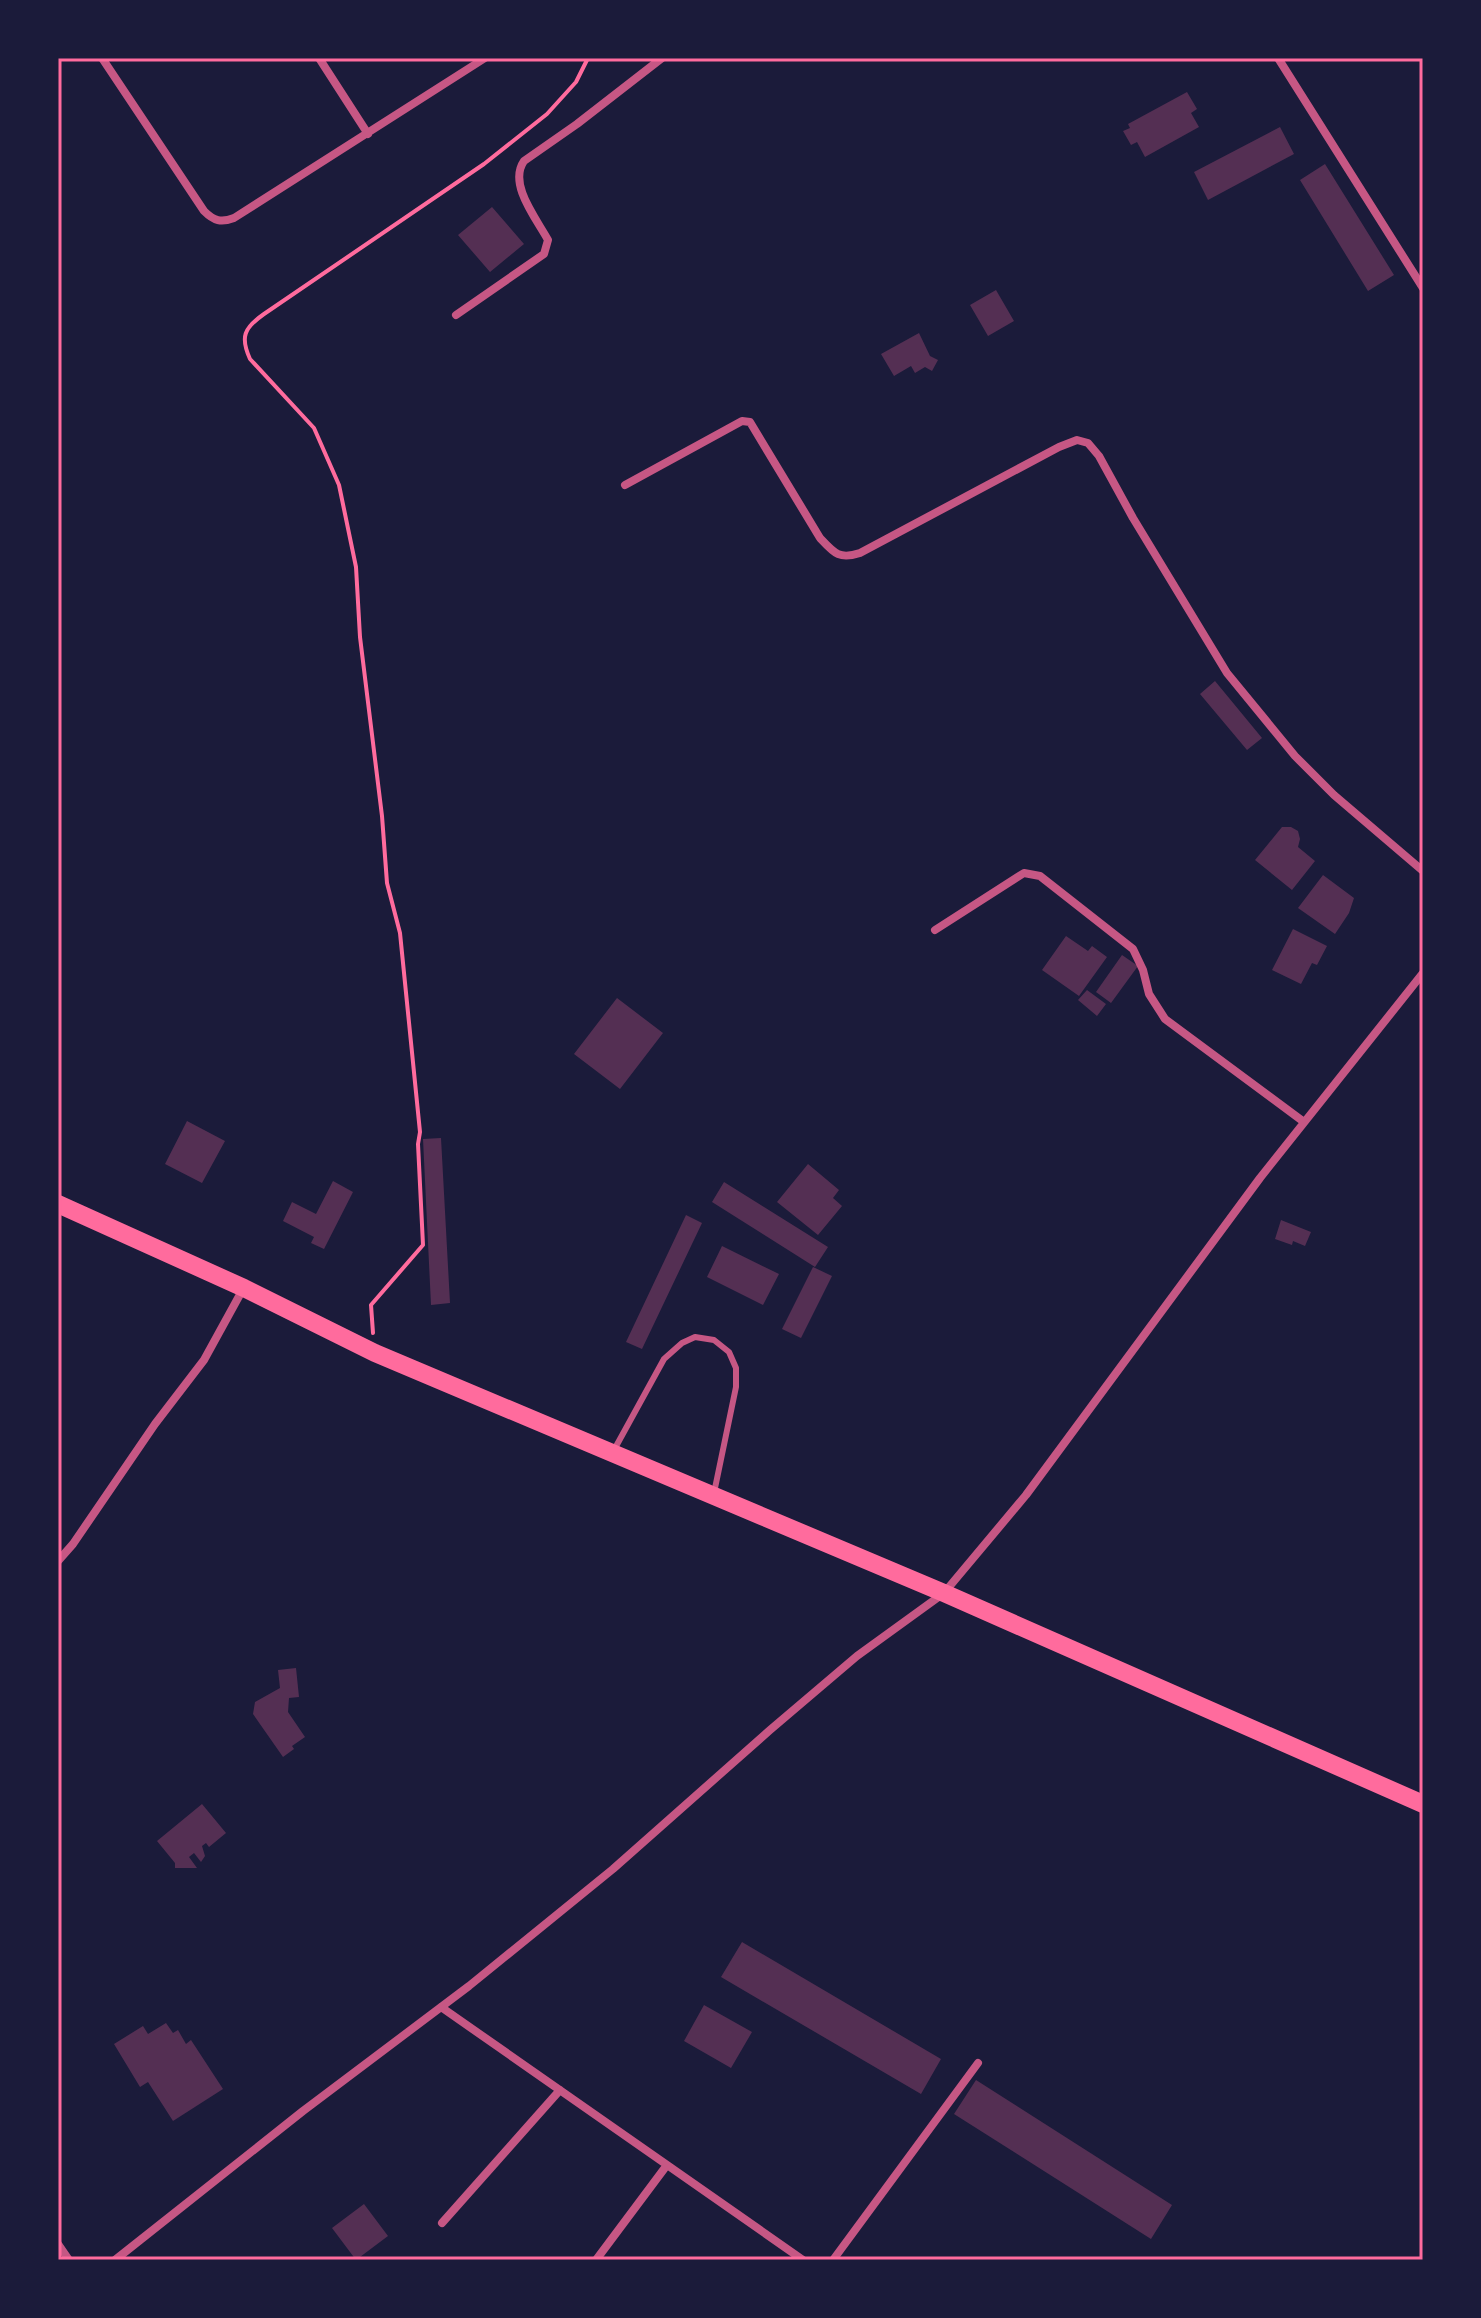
<svg xmlns="http://www.w3.org/2000/svg" width="1481" height="2318" font-family="Montserrat,sans-serif">
<style>
.building{fill:#542f53}
.lines{fill:none;stroke-linecap:round;stroke-linejoin:round}
.path{stroke:#ff6b9d;stroke-width:4}
.service{stroke:#c65784;stroke-width:6}
.minor{stroke:#c65784;stroke-width:8}
.primary{stroke:#ff6b9d;stroke-width:18}
.neatline{fill:none;stroke:#ff6b9d;stroke-width:3}
</style>
<rect width="100%" height="100%" fill="#1b1b3a"/>
<path class="building" d="M1187,92L1197,109L1191,113L1199,127L1145,157L1137,142L1131,145L1123,131L1130,128L1128,124Z
M1280,127L1294,154L1208,200L1194,172Z
M1325,164L1394,275L1368,291L1300,180Z
M492,207L524,244L490,272L458,235Z
M996,290L1014,321L988,336L970,305Z
M919,333L930,356L938,360L932,371L925,367L915,373L911,366L894,376L881,354Z
M1215,681L1262,738L1247,750L1200,694Z
M1282,827H1291L1298,831L1300,839L1298,847L1315,861L1292,890L1255,860Z
M1323,875L1354,898L1349,913L1335,934L1298,908Z
M1293,929L1327,946L1317,965L1312,963L1301,984L1272,970Z
M1066,936L1088,951L1092,946L1107,957L1079,996L1042,970Z
M1122,955L1138,966L1111,1003L1096,992Z
M1087,990L1106,1004L1097,1016L1078,1000Z
M617,998L663,1033L620,1089L574,1054Z
M187,1121L225,1141L202,1183L165,1164Z
M441,1138L450,1303L431,1305L423,1139Z
M808,1164L839,1190L833,1198L842,1206L818,1235L777,1202Z
M333,1181L353,1192L324,1249L311,1243L314,1237L283,1221L292,1202L316,1214Z
M724,1182L828,1247L815,1267L712,1202Z
M686,1215L702,1223L642,1349L626,1342Z
M1281,1220L1311,1232L1305,1246L1293,1241L1292,1245L1275,1239Z
M722,1246L779,1274L763,1305L707,1277Z
M813,1267L832,1276L801,1338L782,1329Z
M296,1668L299,1697L289,1698L288,1712L305,1737L292,1746L294,1749L283,1757L253,1714L255,1702L280,1688L278,1670Z
M202,1804L226,1833L209,1847L206,1843L202,1846L205,1856L201,1862L194,1853L189,1857L197,1868H175V1863L157,1841Z
M742,1942L941,2059L921,2094L721,1977Z
M704,2005L752,2032L731,2068L684,2041Z
M166,2023L173,2033L178,2030L186,2044L191,2040L223,2089L173,2121L148,2082L140,2087L114,2044L143,2026L148,2034Z
M976,2080L1172,2205L1151,2239L954,2114Z
M364,2204L388,2236L356,2260L332,2228Z"/>
<g class="lines">
<path class="path" d="M373,1333L371,1305L423,1245L418,1144L420,1132L400,933L387,883L382,816L360,637L356,567L339,485L314,428L250,359C240,337 244,328 264,314L484,164L547,114L576,82L588,58"/>
<path class="service" d="M614,1450L664,1359L682,1343L695,1337L714,1340L729,1352L736,1368V1387L714,1493"/>
<path class="minor" d="M102,58L204,211C214,221 221,223 234,218L485,58
M319,58L368,134
M1278,58L1423,288
M456,315L544,254L548,240C536,218 508,184 524,161L577,124L662,58
M625,485L742,421L750,422L820,538C834,553 839,560 860,553L1059,447L1077,440L1088,443L1099,456L1133,518L1227,673L1295,756L1334,795L1423,871
M935,930L1024,873L1040,876L1133,949L1143,970L1149,994L1165,1019L1304,1122
M58,1561L73,1544L155,1424L204,1360L243,1289
M441,2007L803,2260
M442,2223L560,2090
M58,2244L69,2260
M115,2260L303,2111L469,1986L613,1869L770,1730L857,1656L944,1593L1026,1495L1260,1178L1423,973
M596,2260L667,2165
M833,2260L978,2063"/>
<path class="primary" d="M58,1204L244,1288L375,1353L944,1593L1423,1804"/>
</g>
<rect width="1481" height="2318" fill="none" stroke="#1b1b3a" stroke-width="120"/>
<rect x="60" y="60" width="1361" height="2198" class="neatline"/>
</svg>
